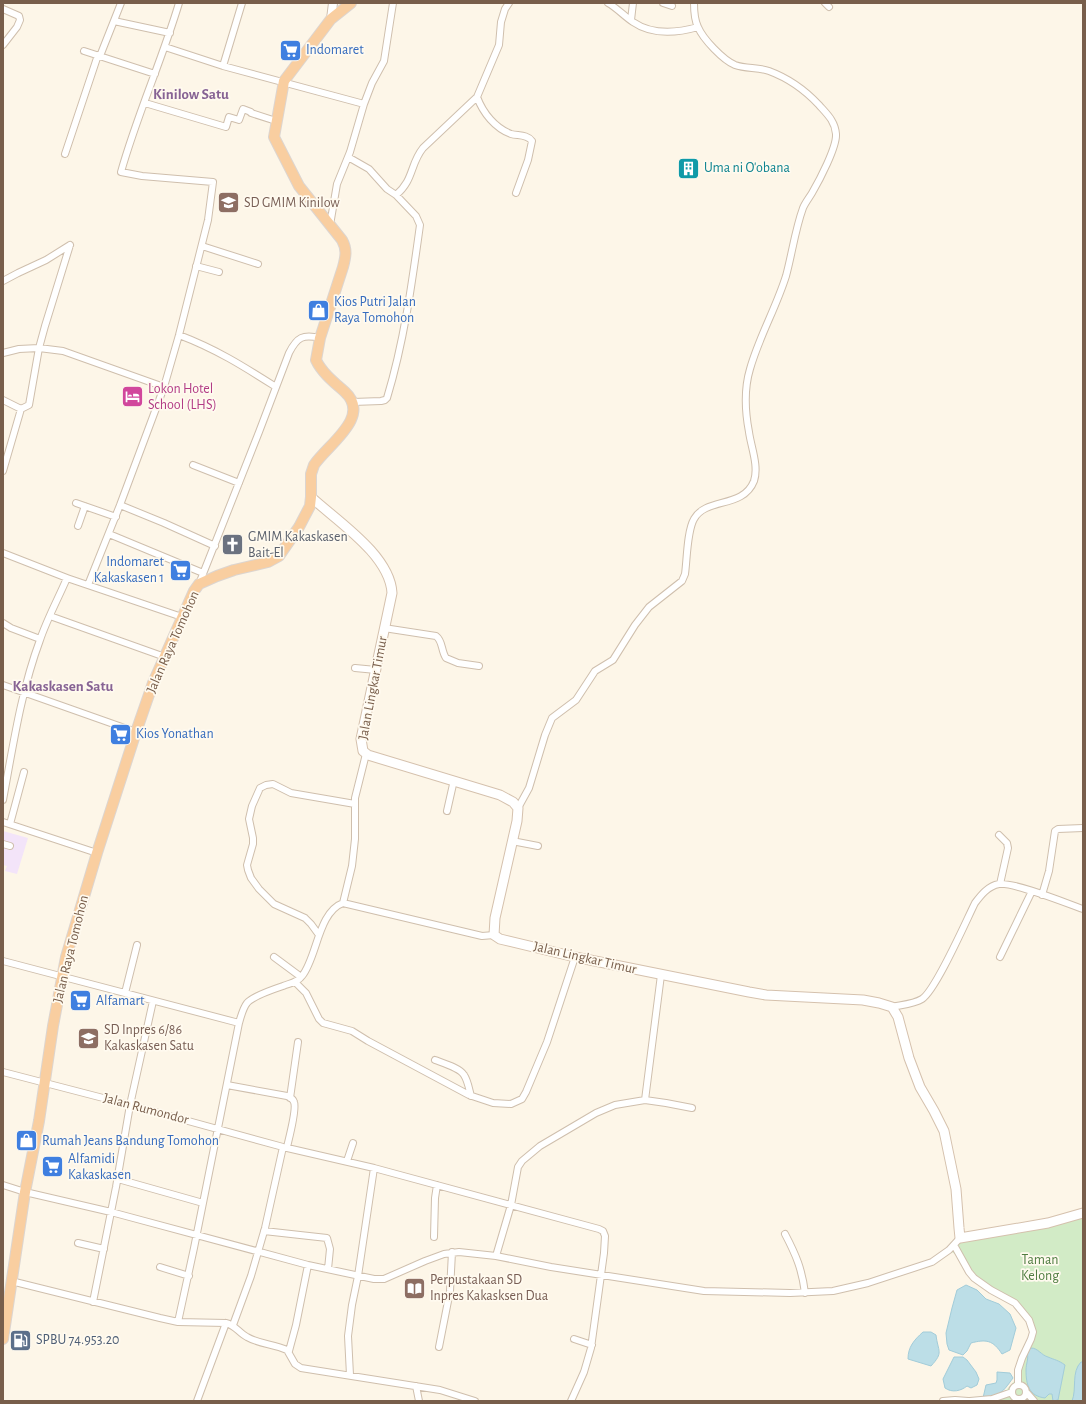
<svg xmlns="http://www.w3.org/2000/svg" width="1086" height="1404" font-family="'Alegreya Sans',sans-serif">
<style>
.education{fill:#f3e4f9}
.green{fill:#d2ebc6}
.water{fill:#bcdee7;stroke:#a2ccd9}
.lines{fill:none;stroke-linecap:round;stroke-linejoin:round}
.minor-casing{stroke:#cfbfad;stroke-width:8}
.tertiary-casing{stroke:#cfbfad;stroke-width:10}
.secondary-casing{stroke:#d5c1ad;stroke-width:11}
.trunk-casing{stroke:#dcd5d0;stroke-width:12}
.minor{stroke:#fff;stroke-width:6}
.tertiary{stroke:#fff;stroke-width:8}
.secondary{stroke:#fff;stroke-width:9}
.trunk{stroke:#f9cea0;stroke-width:10}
.labels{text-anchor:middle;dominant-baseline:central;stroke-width:3.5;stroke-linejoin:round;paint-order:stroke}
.shop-label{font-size:14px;fill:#366cbe;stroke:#fffaef;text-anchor:start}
.culture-label{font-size:14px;fill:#0d838f;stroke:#fffaef;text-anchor:start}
.education-label{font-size:14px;fill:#785e54;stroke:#fffaef;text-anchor:start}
.hotel-label{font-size:14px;fill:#b23c85;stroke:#fffaef;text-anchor:start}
.worship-label{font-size:14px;fill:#5b616d;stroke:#fffaef;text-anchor:start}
.street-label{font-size:14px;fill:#785e4b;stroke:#fffaef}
.park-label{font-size:14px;fill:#507e42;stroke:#fffaef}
.service-label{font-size:14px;fill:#4e5e75;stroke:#fffaef;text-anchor:start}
.neighbourhood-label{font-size:15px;font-weight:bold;fill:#876394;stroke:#fffaef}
</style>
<rect width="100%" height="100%" fill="#fdf6e8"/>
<path class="education" d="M3,831L28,838L17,874L5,871L7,866L3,865Z"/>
<path class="green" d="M1083,1213V1401H970L1000,1397L1017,1378L1033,1332L1024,1313L969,1272L962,1259L949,1250L961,1238Z"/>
<path class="water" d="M966,1285L977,1290L986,1299L999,1304L1010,1314L1016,1328L1010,1350L1002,1354C993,1340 986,1339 971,1343L967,1351L963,1355L949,1350L947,1344L946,1333L952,1308L957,1290Z
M923,1332H931L936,1335C938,1352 944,1352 931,1366L908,1359C908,1347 914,1340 923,1332Z
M1031,1348C1038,1348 1041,1355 1048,1357C1055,1360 1058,1360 1065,1365L1058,1400L1053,1401L1052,1394H1049L1045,1398C1029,1396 1026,1385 1026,1370C1026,1363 1029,1359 1027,1352Z
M954,1357H963L967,1360L976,1372L979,1379L977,1385L971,1388L967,1386C961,1391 952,1393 945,1388L943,1379Z
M1081,1362H1083V1401H1072C1077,1389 1071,1372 1081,1362Z
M997,1372L1010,1373L1013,1378C1002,1393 1001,1395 983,1398L986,1385L996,1383L997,1380Z"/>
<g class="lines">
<defs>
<path id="minor" d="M608,3C617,8 624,16 633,22C652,35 677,33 698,27
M663,3L672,6
M825,3L829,7
M3,9L19,16L20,20L17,27L3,45
M631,20L633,3
M114,21L170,33
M165,47L223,66L364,104
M84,51L155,74
M100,56L121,3
M223,66L242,3
M477,97C483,113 495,128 511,134C518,136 527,134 532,141L528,160L516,193
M145,103L226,127L229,117L239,120L243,109L251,112V113L276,121
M65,154L98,55
M348,157L369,169L387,189L396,195C414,180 410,164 423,148L477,97L499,45L501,22L505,9L509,3
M330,225L337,184L350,152L364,104L372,83L384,61L393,3
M70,245L45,326L39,348L63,351L164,387
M202,246L258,264
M196,266L219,272
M3,281L18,273L46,260L70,245
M179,335C216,349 243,366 276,387
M3,353L19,349L39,348L29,405L21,409L3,471
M3,400L21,409
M353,402L381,401L385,400L387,398C404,342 412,283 420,225L416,216L396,195
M193,465L239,483
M76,503L116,517
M120,505L164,523L215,546
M78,526L85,506
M109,534L203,573
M3,553L67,578L182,617
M199,584L259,432L289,353C297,337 303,334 320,338
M88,585L120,505L164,387L179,335L208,220L213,182L142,176L121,172C137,115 162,60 179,3
M50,616L165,657
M3,623L11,628L40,639
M384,628L436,636C443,641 441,651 446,658L458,663L479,666
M355,668L376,670
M3,685L136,732
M3,800C13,746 21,691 40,640C47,619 58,599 67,578
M518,808L529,788L545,735L552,718L576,700L595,671L613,660L635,625L649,607L682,581L685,574C687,560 687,531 694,519C706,497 743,509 754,481C759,466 751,447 749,432C745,411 744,389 750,369C759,337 776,308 786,276C792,254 795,230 803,208C805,203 809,198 812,193C819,181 837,147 836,134C835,121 827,114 819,105C805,90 788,78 769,71C758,67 746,69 735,65C723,60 703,39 698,27C695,21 694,10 694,3
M447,811L454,780
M3,822L97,853
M10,824L24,772
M999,835L1007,843L1008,848L1000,884
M512,841L538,846
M3,844L10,846
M1042,895L1049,871L1055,831L1058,829L1083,828
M343,903L482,936L494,935
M319,935L311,924L305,918L274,904L259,889L251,878L248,870L247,865L253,844V838L249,819L252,806L260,788L266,785L273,784L291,793L355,804
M274,957L301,977
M1000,957L1032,891
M3,961L239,1023L194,1248L178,1322
M661,975L645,1100L666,1103L692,1108
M295,982L306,993L319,1019L323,1023L352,1031L368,1041L469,1095L493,1103L511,1104L522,1099L526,1092L547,1042L575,957
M125,993L137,945
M892,1007C901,1005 914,1004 922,999C936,990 966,921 975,903C981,895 988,886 999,884C1014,882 1066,903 1083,909
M239,1023C241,1016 243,1008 247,1003C253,996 274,989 283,986C290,983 297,983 302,976C317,958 318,912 343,903L352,866L355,839V798L366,754
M435,1060C443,1063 460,1068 464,1075C468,1081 469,1089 471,1096
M3,1072L130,1105L283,1147L374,1168L599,1229L603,1231L605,1236L604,1253L591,1348L584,1372L571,1401
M227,1085L287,1096C289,1097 293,1098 294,1102C297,1109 289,1138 287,1147
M290,1098L298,1042
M347,1161L353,1143
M118,1179L203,1203
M3,1185L25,1192L111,1212L308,1265L374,1279H384L425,1261L444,1254L459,1252L496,1256L551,1267L704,1291L790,1293L833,1291L868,1283L932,1262L949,1250L960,1238
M264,1231L327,1238L330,1249L328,1269
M785,1234C796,1255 802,1269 805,1293
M434,1237L435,1198L437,1185
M78,1243L104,1249
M954,1245L969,1272L974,1278L991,1290L1015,1303L1029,1320L1033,1332L1031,1339L1022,1358L1018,1370V1385
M496,1256L511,1205L518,1167L522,1161L540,1146L596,1113L615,1105L645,1100
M160,1267L189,1276
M11,1281L160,1318L178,1322L226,1323C235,1325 239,1333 247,1337C259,1344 274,1344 287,1350L295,1364L301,1368L440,1390L475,1401
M93,1302L116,1187L130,1105L153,1001
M233,1325L251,1276L265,1228L283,1147
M574,1339L592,1345
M439,1347L450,1291L452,1252
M289,1351L296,1325L308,1265
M350,1375L348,1336L352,1305L358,1276L374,1168
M1012 1392a7 7 0 1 1 14 0a7 7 0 1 1-14 0Z
M416,1386L419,1401
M1027,1393L1034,1401
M197,1401L226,1323
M943,1401L955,1400L968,1401
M970,1401L992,1399L1012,1392"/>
<path id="tertiary" d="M331,19L333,3"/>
<path id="secondary" d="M311,497C337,521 390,555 392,593L361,739L363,751L368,755L500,795L513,802L518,808L517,821L495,918L494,935L500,939L575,957L749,992L766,995L863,1000L879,1003L892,1007L898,1017L909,1058L920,1087L934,1111L944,1131L956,1189L959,1228L960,1238L1048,1223L1083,1213"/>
<path id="trunk" d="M3,1339L25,1192L39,1121L53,1026L66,957L97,853L136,732L153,683L194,591L199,584L217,576L234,570L268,562L279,556L299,527L310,506L311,497V474L314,465C327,445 372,417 345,392C335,383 322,373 316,360L320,338L343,267C346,256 347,249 342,240L299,186L274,137L284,81L331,19L351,3"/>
</defs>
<use href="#minor" class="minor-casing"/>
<use href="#tertiary" class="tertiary-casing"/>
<use href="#secondary" class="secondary-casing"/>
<use href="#trunk" class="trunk-casing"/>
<use href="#minor" class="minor"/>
<use href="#tertiary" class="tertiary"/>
<use href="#secondary" class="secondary"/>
<use href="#trunk" class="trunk"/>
</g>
<defs>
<symbol id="supermarket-square" viewBox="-11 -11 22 22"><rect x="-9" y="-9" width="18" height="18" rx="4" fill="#3f7fe0" stroke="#fffaef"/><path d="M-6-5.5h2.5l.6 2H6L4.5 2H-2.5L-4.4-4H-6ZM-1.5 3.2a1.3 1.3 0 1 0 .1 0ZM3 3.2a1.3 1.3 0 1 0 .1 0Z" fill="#fff"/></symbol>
<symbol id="building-square" viewBox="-11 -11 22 22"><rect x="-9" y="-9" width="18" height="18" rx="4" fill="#0f9aa8" stroke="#fffaef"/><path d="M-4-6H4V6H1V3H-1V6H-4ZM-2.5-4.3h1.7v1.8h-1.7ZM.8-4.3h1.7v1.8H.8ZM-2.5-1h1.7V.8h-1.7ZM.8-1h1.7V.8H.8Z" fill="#fff"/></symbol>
<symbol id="school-square" viewBox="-11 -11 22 22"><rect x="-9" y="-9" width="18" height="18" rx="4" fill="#8d6e63" stroke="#fffaef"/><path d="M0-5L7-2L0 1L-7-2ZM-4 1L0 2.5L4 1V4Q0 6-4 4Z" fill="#fff"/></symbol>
<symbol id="shop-square" viewBox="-11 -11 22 22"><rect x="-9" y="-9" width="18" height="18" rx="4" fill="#3f7fe0" stroke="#fffaef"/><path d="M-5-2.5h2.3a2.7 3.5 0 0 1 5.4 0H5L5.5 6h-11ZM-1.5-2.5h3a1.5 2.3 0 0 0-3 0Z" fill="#fff"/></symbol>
<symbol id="hotel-square" viewBox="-11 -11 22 22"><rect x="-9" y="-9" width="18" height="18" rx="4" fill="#d1479c" stroke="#fffaef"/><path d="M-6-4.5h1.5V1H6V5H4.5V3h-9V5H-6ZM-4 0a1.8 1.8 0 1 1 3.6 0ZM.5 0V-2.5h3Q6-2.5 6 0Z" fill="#fff"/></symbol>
<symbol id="church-square" viewBox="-11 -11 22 22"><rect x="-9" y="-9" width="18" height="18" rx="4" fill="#6b7280" stroke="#fffaef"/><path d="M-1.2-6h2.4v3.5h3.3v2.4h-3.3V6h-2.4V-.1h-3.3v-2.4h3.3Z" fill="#fff"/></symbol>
<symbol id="library-square" viewBox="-11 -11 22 22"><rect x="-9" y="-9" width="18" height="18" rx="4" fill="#8d6e63" stroke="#fffaef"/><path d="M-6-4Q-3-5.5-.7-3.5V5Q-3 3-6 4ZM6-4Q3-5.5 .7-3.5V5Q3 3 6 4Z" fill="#fff"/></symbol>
<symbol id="fuel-square" viewBox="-11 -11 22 22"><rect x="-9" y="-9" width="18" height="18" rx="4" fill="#5c6f8a" stroke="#fffaef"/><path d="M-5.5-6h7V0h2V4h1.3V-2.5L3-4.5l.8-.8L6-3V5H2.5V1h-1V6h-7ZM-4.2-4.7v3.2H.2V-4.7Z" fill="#fff"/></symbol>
</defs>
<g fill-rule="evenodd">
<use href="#supermarket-square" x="278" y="38" width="25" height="25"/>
<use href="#building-square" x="676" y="156" width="25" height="25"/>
<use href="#school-square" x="216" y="190" width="25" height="25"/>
<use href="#shop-square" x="306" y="298" width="25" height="25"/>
<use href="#hotel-square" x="120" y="384" width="25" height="25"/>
<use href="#church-square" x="220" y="532" width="25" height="25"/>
<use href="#supermarket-square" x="168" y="558" width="25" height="25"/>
<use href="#supermarket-square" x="108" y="722" width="25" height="25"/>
<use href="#supermarket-square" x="68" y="988" width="25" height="25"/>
<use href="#school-square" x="76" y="1026" width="25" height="25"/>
<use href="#shop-square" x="14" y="1128" width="25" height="25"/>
<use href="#supermarket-square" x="40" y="1154" width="25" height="25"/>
<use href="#library-square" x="402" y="1276" width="25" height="25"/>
<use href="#fuel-square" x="8" y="1328" width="25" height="25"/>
</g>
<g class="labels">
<g class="shop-label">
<text x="306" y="50">Indomaret</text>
<text x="334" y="302">Kios Putri Jalan<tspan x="334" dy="16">Raya Tomohon</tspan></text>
<text x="164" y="562" text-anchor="end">Indomaret<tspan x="164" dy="16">Kakaskasen 1</tspan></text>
<text x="136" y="734">Kios Yonathan</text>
<text x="96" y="1001">Alfamart</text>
<text x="42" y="1141">Rumah Jeans Bandung Tomohon</text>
<text x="68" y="1159">Alfamidi<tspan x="68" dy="16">Kakaskasen</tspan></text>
</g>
<g class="culture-label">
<text x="704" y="168">Uma ni O'obana</text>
</g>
<g class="education-label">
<text x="244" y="203">SD GMIM Kinilow</text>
<text x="104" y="1030">SD Inpres 6/86<tspan x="104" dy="16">Kakaskasen Satu</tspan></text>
<text x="430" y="1280">Perpustakaan SD<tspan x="430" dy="16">Inpres Kakasksen Dua</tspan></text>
</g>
<g class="hotel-label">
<text x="148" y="389">Lokon Hotel<tspan x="148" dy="16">School (LHS)</tspan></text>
</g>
<g class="worship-label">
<text x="248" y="537">GMIM Kakaskasen<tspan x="248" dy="16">Bait-El</tspan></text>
</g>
<g class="street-label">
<text transform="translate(173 642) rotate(-66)">Jalan Raya Tomohon</text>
<text transform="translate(373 688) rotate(-79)">Jalan Lingkar Timur</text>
<text transform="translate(71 949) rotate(-76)">Jalan Raya Tomohon</text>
<text transform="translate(585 958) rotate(13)">Jalan Lingkar Timur</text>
<text transform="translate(146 1109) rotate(15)">Jalan Rumondor</text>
</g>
<g class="park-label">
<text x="1040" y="1260">Taman<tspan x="1040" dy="16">Kelong</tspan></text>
</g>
<g class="service-label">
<text x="36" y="1340">SPBU 74.953.20</text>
</g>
<g class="neighbourhood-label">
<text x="191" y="94">Kinilow Satu</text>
<text x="63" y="686">Kakaskasen Satu</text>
</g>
</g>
<rect width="1086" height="1404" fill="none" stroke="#785e4b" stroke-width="8"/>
</svg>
